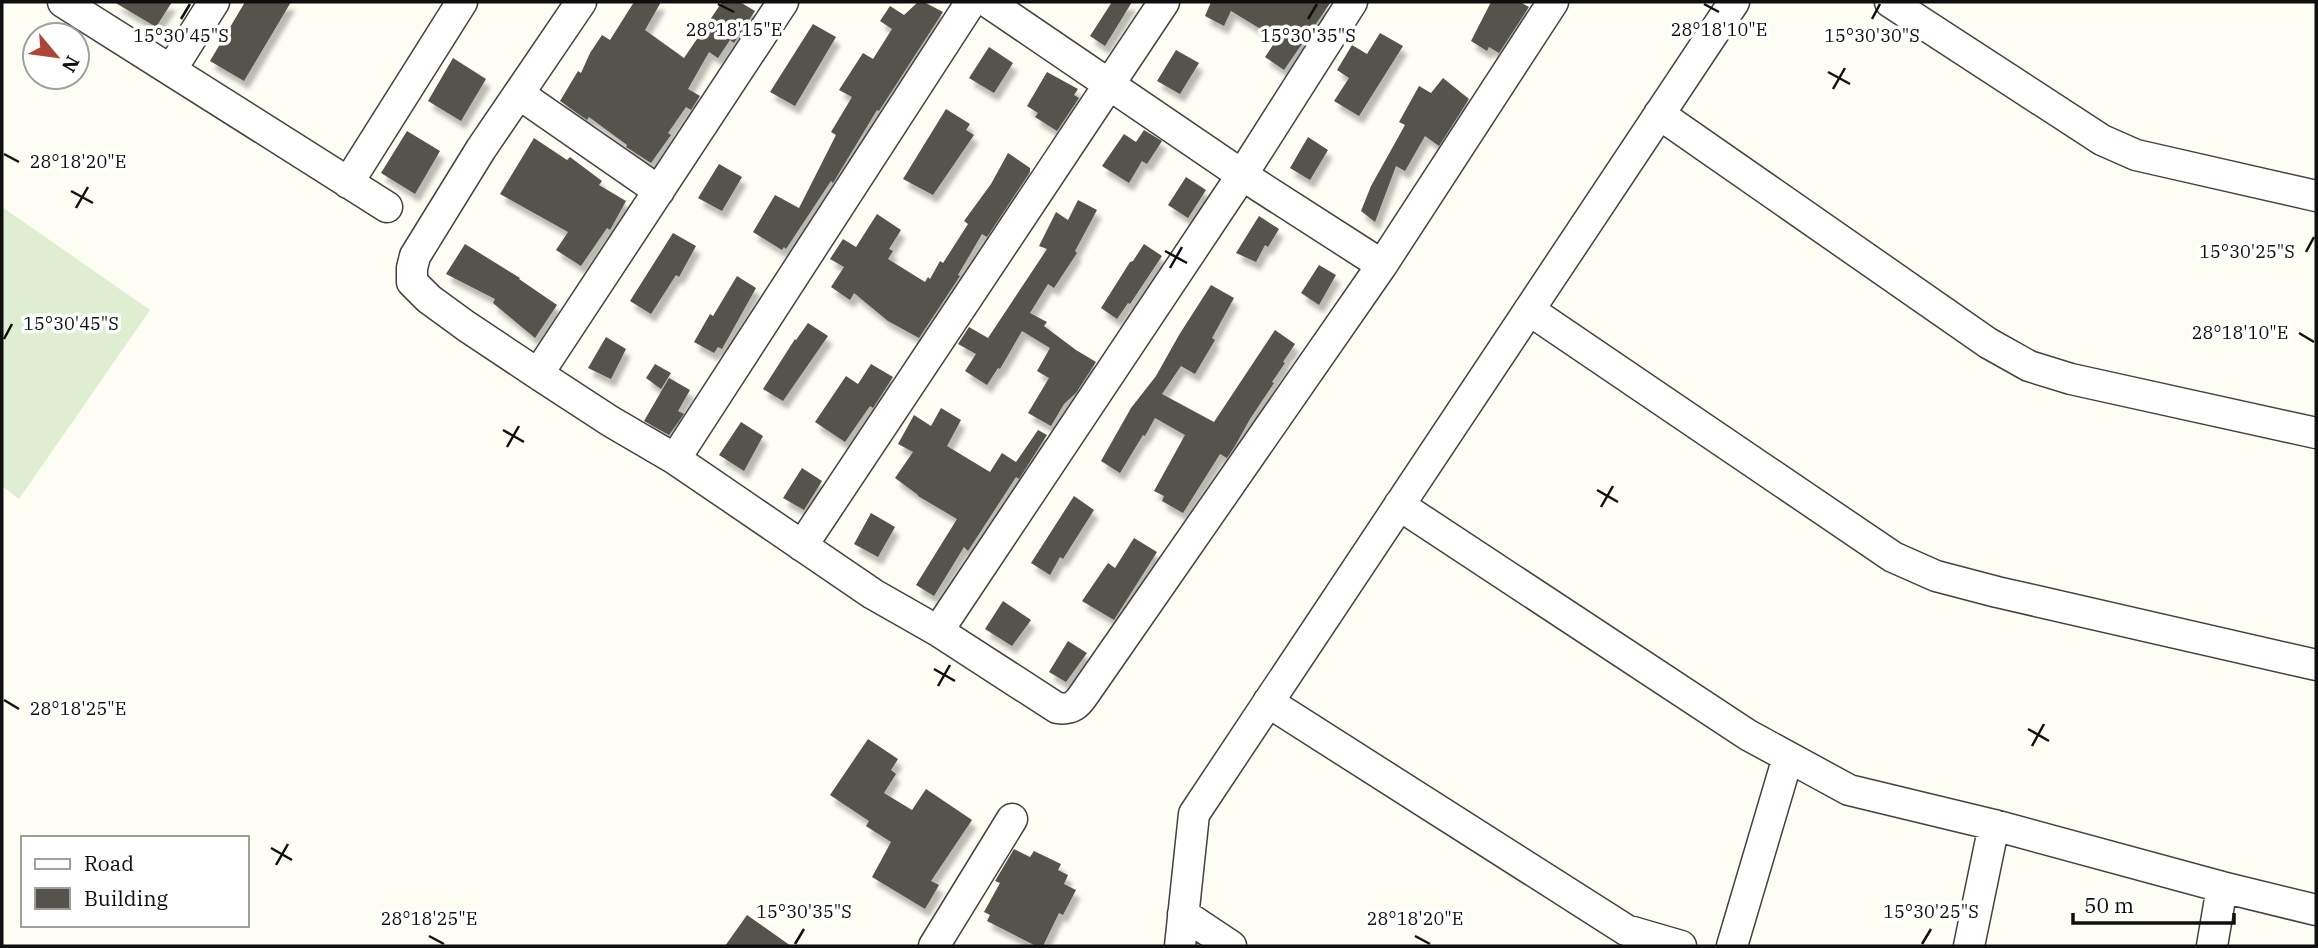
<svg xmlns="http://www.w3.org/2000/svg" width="2318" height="948" font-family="'IBM Plex Serif',serif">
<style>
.pitch{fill:#dfedd0}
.building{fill:#56524d;filter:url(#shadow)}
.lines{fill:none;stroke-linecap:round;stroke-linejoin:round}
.minor-casing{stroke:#424242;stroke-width:33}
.minor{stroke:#fff;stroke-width:30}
.ticks{fill:none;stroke:#0f0f0f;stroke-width:2.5}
.ticks-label{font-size:18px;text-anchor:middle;fill:#0f0f0f;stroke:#fff;stroke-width:7;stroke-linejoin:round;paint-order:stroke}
</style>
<defs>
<filter id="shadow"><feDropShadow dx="4.5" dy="8" stdDeviation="2" flood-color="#0004"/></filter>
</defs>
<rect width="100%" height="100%" fill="#fdfdf3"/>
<path class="pitch" d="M2,207L150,310L19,499L2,486Z"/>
<path class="building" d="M114,2H172L156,27Z
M245,2H291L244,81L210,61Z
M634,2H661L645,30L684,58L722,2H740L755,11L734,43L730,40L718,58L709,52L688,89L700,96L691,110L686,107L668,133L671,135L651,163L626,147L627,145L589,117L587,120L560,101L578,71L581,73L590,53L602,35L610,40Z
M918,2H924L943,12L879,111L877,110L833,183L831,181L786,249L784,247L782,250L753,232L775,195L799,208L836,135L831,132L852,97L839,90L863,53L873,59L892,29L880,21L890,6L904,15Z
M1112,2H1132L1105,46L1090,36Z
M1211,2H1331L1284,70L1265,57L1277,39L1231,11L1224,26L1205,16Z
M1491,2H1520L1529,7L1499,53L1489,47L1487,51L1471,41Z
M813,24L836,37L795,106L770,92Z
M1380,33L1403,46L1359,116L1334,101L1349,78L1337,70L1352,45L1367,54Z
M989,47L1013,63L994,93L969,78Z
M1176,50L1199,63L1180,94L1157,81Z
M453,58L486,79L461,121L428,101Z
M1047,72L1078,89L1074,95L1079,98L1057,131L1035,117L1038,113L1027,106Z
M1443,78L1469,99L1439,146L1425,136L1405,171L1396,166L1375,222L1361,211L1371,186L1405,125L1399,122L1419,86L1431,93Z
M946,109L970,124L966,130L974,135L933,195L903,179Z
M1144,130L1162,141L1147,164L1142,161L1129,183L1102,166L1124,134L1136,142Z
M407,131L440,151L415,194L381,173Z
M1308,137L1328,150L1310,180L1290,168Z
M534,138L567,160L570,157L602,181L599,185L626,201L610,230L607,228L581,266L556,250L568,232L500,194Z
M1008,153L1030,168V172L987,237L982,234L958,275L960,276L919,338L888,321L854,293L850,300L831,287L844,267L830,259L843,239L856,247L877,214L901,230L889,249L893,251L888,259L925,282L928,277L930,279L940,261L943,263L968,224L964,221L991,184Z
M719,164L742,177L722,211L698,198Z
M1186,177L1206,190L1188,218L1168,205Z
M1078,200L1097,210L1075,251L1077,253L1054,288L1048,284L1030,313L1047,322L1044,326L1076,350L1096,362L1076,393L1064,404L1051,426L1028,413L1049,378L1037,371L1050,348L1022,331L1000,369L998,368L987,385L965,371L976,354L958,344L969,327L988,338L1047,249L1039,246L1056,212L1068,220Z
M1259,216L1279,229L1268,247L1265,245L1256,262L1236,253Z
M673,233L696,246L679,277L676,275L651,314L630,301Z
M465,244L520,278L519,279L557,305L535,338L493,303L495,299L446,274Z
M1144,244L1162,256L1130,304L1128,303L1117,319L1101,308L1130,262L1133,261Z
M1319,265L1336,275L1319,305L1301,293Z
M737,276L756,288L722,349L718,347L714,353L694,342L710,314L713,316Z
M1211,285L1234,298L1212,338L1215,340L1195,374L1181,366L1162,394L1214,422L1275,330L1295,344L1283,362L1285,363L1272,382L1274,383L1250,419L1235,446L1227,458L1220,454L1183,513L1162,501L1164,496L1154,491L1185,435L1155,418L1145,436L1143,435L1120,473L1101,461L1131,408L1156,376L1179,335Z
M808,323L828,336L783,401L763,389L795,339L796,340Z
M606,337L626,349L611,379L588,368Z
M655,364L671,373L661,389L646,378Z
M871,364L893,377L873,408L870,406L845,442L815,422L846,376L858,384Z
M669,378L690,390L678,411L684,414L669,435L644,421Z
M941,408L961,420L947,446L990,472L1002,453L1016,462L1038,430L1047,435L1019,479L1016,477L968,551L964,547L934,596L916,585L957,519L918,496V495L895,478L913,452L898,444L914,415L931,426Z
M741,422L763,436L744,471L719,455Z
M802,468L822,481L804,510L783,498Z
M1074,496L1094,510L1063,559L1060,557L1050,575L1031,563Z
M871,513L895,527L878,557L854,544Z
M1134,538L1157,552L1114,620L1082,601L1108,563L1115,568Z
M1003,601L1031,620L1012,646L985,629Z
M1068,641L1087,653L1066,682L1049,672Z
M868,739L898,759L891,770L896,774L884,793L912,810L926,789L972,820L931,881L939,885L925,909L872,877L891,842L866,826L869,821L830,795Z
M1014,849L1030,857L1034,851L1061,864L1058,870L1068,875L1064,884L1076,890L1063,915L1059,913L1043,946H1036L987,921L990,915L984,912L1000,883L995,881Z
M747,915L791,946H725Z"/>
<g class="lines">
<defs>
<path id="minor" d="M63,2L387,207
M581,2L481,149L415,256L412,268V282L429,299L466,326L538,374L610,421L675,459L873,594L938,631L1057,708C1072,710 1077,705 1085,693L1382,265L1553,2
M988,2L1242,175L1382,265
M1890,2L2102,140L2136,155L2316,196
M171,70L214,2
M519,94L659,191
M1659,114L1988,343L2029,366L2071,379L2316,433
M348,183L462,2
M1529,310L1893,557L1936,576L1997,592L2316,665
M538,374L783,2
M675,459L971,2
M1399,505L1748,735L1849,790L1994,825L2222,887L2316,910
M802,546L1164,2
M938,631L1242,175L1352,2
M1268,702L1626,930L1681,946
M1183,914L1231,946
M934,946L1012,819
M1180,946L1194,814L1734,2
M1732,946L1788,757
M1969,946L1994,825
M2212,946L2222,887"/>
</defs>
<use href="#minor" class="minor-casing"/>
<use href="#minor" class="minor"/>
</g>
<path class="ticks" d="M718,4L734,12M1704,4L1719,12M181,19L190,4M1308,19L1317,4M1872,19L1880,4M1828,72L1850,84M1833,89L1845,68M4,154L19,162M71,191L93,203M76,208L88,187M1165,251L1187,263M2306,252L2314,237M1170,268L1182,247M2299,333L2314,342M4,339L12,324M503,430L524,442M507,447L519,426M1597,490L1618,502M1601,507L1613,486M934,669L955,681M938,686L950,665M4,700L19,709M2028,729L2049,741M2032,746L2044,724M271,848L292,860M276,865L288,844M429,936L444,944M1415,936L1430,944M795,944L804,929M1922,944L1931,929"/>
<g class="ticks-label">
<text x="734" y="36">28°18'15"E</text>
<text x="1719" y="36">28°18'10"E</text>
<text x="181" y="42">15°30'45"S</text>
<text x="1308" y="42">15°30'35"S</text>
<text x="1872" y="42">15°30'30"S</text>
<text x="78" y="168">28°18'20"E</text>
<text x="2247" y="258">15°30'25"S</text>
<text x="71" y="330">15°30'45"S</text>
<text x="2240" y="339">28°18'10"E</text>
<text x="78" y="715">28°18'25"E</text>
<text x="804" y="918">15°30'35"S</text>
<text x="1931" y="918">15°30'25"S</text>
<text x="429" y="925">28°18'25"E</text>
<text x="1415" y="925">28°18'20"E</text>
</g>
<rect width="2318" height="948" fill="none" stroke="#0f0f0f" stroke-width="7"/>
<rect x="21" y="836" width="228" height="91" fill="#ffffff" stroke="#9f9f9f" stroke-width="2"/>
<rect x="35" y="859" width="35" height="10" fill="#ffffff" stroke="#9f9f9f" stroke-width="2"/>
<text x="84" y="871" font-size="21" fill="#0f0f0f">Road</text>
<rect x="35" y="888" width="35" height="21" fill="#56524d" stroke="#9f9f9f" stroke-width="2"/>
<text x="84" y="906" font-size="21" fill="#0f0f0f">Building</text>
<g transform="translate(56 56) rotate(119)"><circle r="33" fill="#ffffff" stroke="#9f9f9f" stroke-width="2"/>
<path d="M0-5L12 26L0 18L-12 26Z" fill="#ae4338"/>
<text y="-10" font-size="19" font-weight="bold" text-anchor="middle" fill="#0f0f0f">N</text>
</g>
<path d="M2073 913v10h161v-10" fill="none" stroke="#0f0f0f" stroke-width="3.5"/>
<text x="2084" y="913" font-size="21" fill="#0f0f0f" stroke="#ffffff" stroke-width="5" paint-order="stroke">50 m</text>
</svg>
